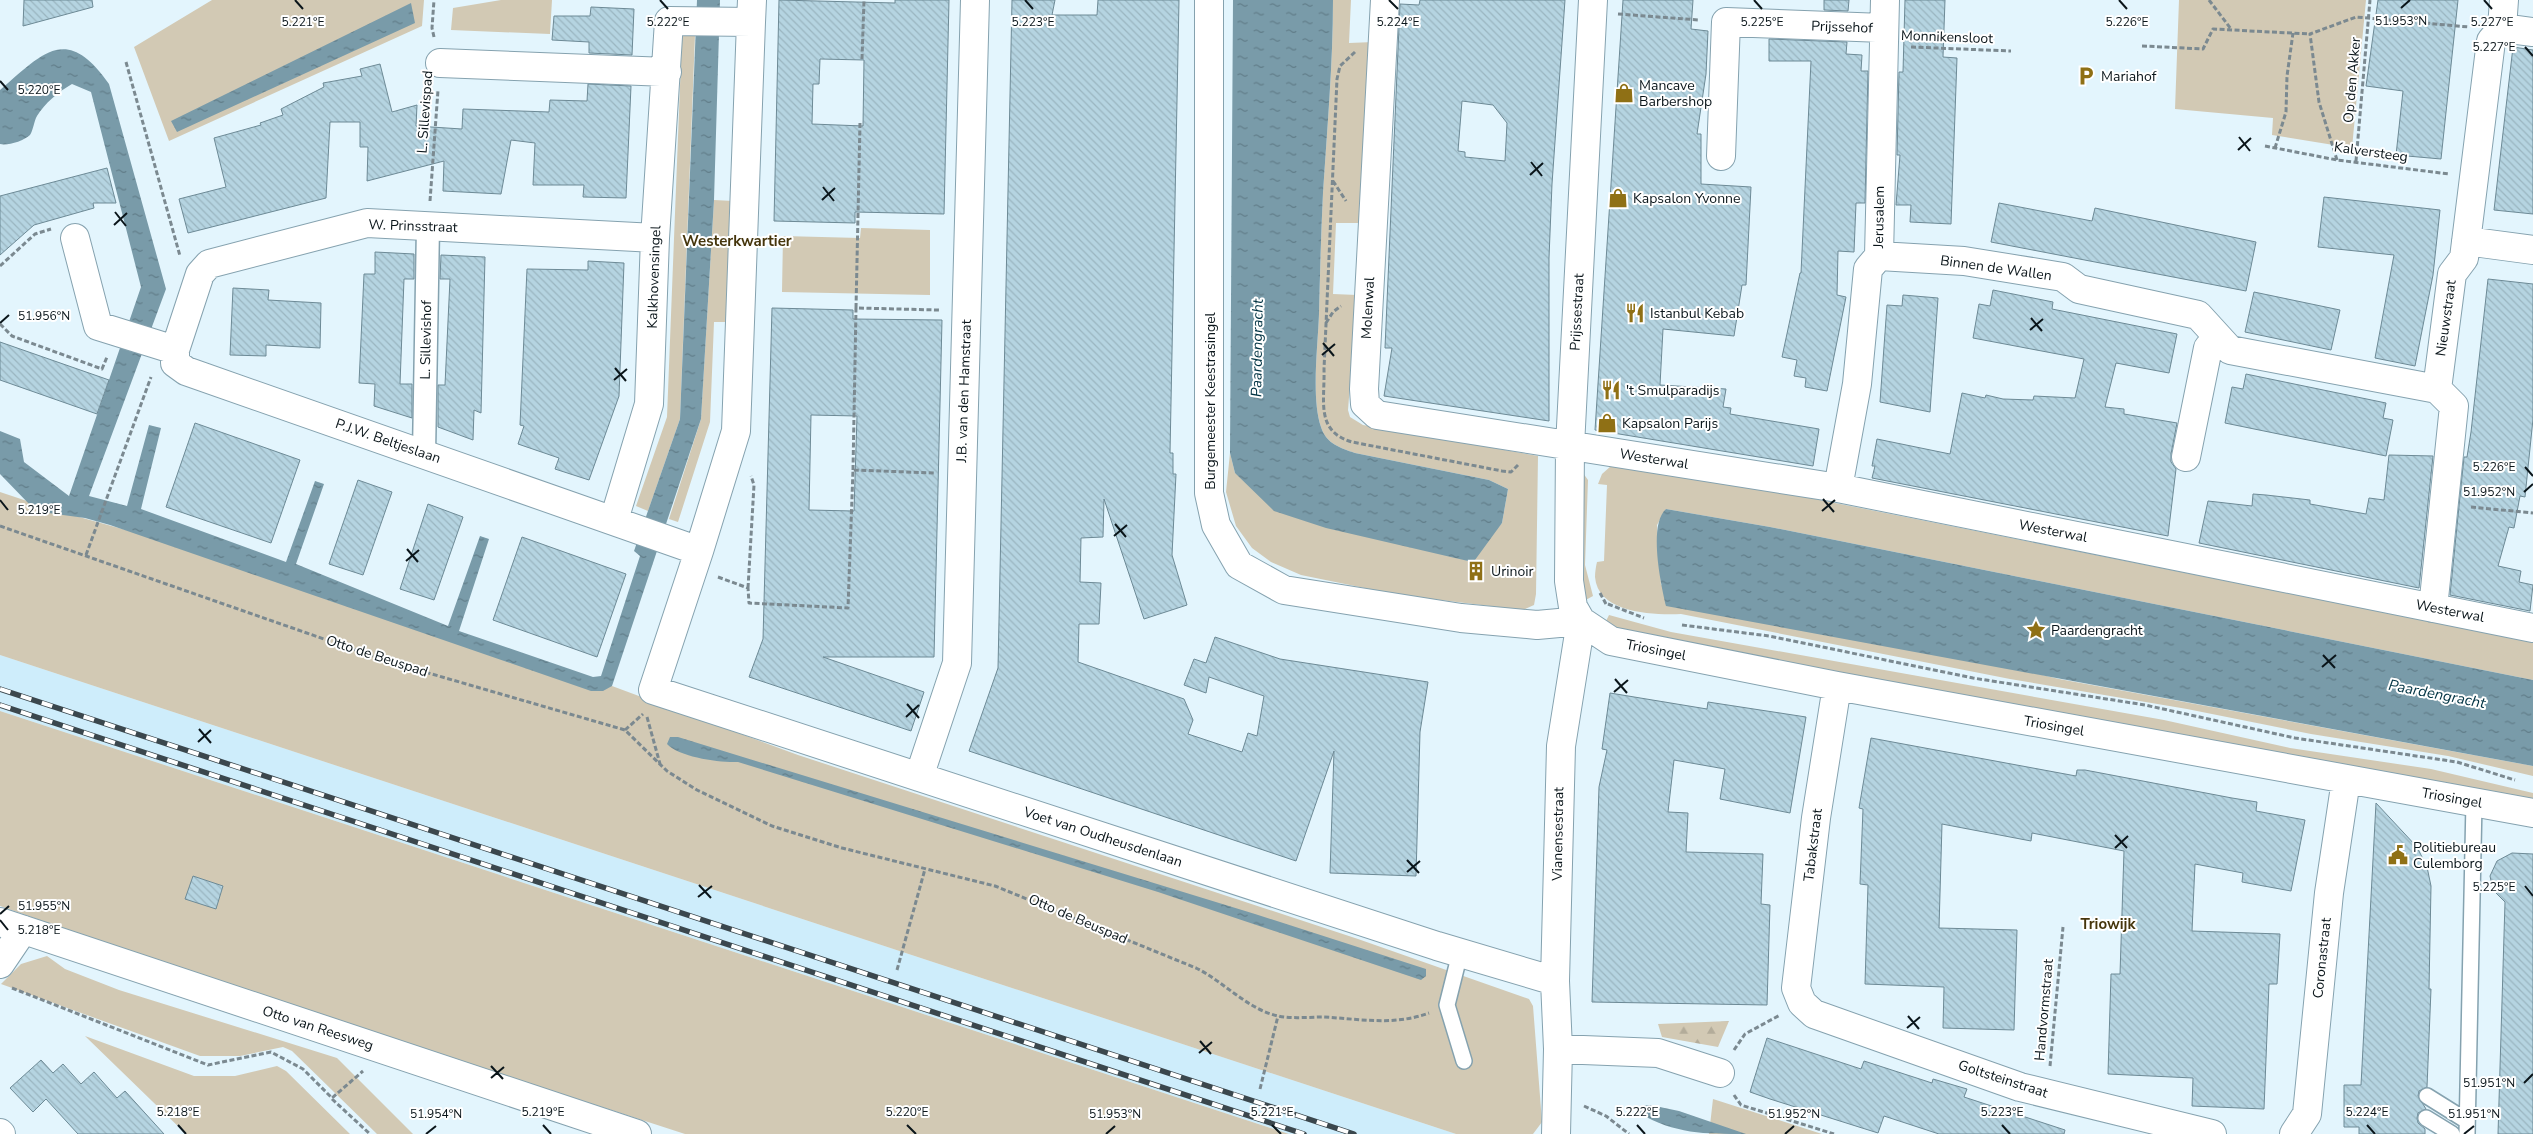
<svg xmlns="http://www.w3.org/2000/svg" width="2533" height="1134" font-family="'Nunito Sans',sans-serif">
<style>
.built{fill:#ceedfb}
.green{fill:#d2c9b4}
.forest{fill:url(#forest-firs)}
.water{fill:url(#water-ripples)}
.building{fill:url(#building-back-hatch);stroke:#6d8a96;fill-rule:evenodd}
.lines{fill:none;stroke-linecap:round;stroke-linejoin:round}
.service-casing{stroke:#85a2af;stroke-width:18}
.pedestrian-casing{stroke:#85a2af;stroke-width:25}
.minor-casing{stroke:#85a2af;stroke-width:30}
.tertiary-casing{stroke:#85a2af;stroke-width:30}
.path{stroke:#7b8990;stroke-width:3;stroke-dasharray:5 2.5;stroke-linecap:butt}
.service{stroke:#fff;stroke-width:15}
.pedestrian{stroke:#fff;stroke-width:22}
.minor{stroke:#fff;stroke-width:28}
.tertiary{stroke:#fff;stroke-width:28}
.rail-casing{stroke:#3b474d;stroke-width:5.5}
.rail{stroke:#fff;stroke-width:4;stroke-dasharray:11;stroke-linecap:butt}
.ticks{fill:none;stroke:#0a151a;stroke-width:2}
.labels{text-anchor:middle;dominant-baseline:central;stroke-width:4;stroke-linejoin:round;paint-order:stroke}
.street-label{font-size:14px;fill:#0a151a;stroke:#fff}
.poi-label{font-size:14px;fill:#0a151a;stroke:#fff;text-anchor:start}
.neighbourhood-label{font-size:15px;font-weight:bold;fill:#45350c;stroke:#fff}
.water-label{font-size:15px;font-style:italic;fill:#003343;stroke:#fff}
.ticks-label{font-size:12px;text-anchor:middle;fill:#0a151a;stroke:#fff;stroke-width:4;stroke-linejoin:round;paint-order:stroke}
</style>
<defs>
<pattern id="forest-firs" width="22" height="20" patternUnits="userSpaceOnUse" patternTransform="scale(1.25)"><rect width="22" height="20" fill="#d2c9b4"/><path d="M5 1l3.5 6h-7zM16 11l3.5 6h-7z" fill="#b3ac9a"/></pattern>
<pattern id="water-ripples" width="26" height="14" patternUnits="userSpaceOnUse" patternTransform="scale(1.25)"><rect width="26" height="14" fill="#799ba9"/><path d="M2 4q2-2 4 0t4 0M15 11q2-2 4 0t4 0" fill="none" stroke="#617d89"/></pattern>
<pattern id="building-back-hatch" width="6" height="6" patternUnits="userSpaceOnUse" patternTransform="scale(1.25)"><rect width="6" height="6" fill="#b5d4e1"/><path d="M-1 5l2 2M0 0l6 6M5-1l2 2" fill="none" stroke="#9ab5c0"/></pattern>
</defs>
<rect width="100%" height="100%" fill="#e3f5fd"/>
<path class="built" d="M0,655L1456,1134H1289L0,711Z"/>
<path class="green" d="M212,0H424L422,26L169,141L134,47Z
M501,0H552L550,34L451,30L453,8Z
M1333,0H1351L1349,43L1374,42L1362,223H1336L1333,294L1357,295L1348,410L1350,417L1363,425L1538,456L1536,594L1534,605L1523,610L1399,595L1301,575L1271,562L1252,548L1236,526L1226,492L1230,453L1235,473L1468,561L1502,523L1508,489L1489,480L1355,453C1341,448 1326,444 1321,427C1311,398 1318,345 1319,314C1320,274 1321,233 1323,193C1327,129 1333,64 1333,0Z
M2179,0H2366L2352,148L2272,135L2273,118L2175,109Z
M682,35H695L680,419L648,511L636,506L667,417Z
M714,200L733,201L731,322H714L710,422L678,522L669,519L701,419Z
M861,228L930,230V295L782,292L783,236L860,238Z
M1578,466L1588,480L1585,565L1593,596L1582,602Z
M1611,466L1785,493L2533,642V680L1770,527L1666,509L1657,525L1661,585L2059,679L2533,766V776L2448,756L2311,734L2187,709L2010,679L1681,614C1654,615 1598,614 1595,577C1595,572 1596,566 1597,562L1604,561L1607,485L1598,484L1602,474Z
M0,492L54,510L162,540L590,684L612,686L798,755L1358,939L1529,999L1533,1006L1542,1122L1533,1134H1456L0,655Z
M1609,615L1671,632L2164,720L2290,748L2431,769L2533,793V803L1721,657L1604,625Z
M0,711L1289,1134H685L202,977L0,906Z
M47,956L65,969L119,990L337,1058L413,1134H377L292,1051L283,1047L240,1056H200L1,984L21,964Z
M85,1036L194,1076H235L277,1066L286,1071L350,1134H186Z
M1713,1099L1822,1134H1709Z"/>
<path class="forest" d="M1729,1021L1718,1047L1662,1037L1658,1024Z"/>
<path class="water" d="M697,0H720L714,200L701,419L612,686L603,691H591L110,525L85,518L41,512L31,506L0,474V431L20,439L24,462L69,496L141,287L91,92L72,84C58,92 45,103 37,116C34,121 33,131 30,135C24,141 7,146 0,144V90C44,52 67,24 109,84L166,289L89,496L127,506L149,425L161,428L141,509L286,562L315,481L324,484L296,564L448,626L480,536L489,539L459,631L593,677L601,676L640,556L634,551L680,419Z
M1233,0H1333C1333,64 1327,129 1323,193C1321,233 1320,274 1319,314C1318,345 1311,398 1321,427C1326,444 1341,448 1355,453L1489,480L1508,489L1502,523L1475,560L1468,561L1326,528L1274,511L1235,473L1230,453Z
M411,3L415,23L177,132L171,121Z
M1666,509L1770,527L2533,680V766L1666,606C1661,585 1648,525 1666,509Z
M670,737H678L1255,914L1426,969V976L1421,980L1158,892L738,762C720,763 679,757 667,744Z
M1650,1105L1679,1111L1746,1134C1704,1134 1675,1134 1639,1113L1640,1106Z"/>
<path class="building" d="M24,0H92L93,7L23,26Z
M779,0L895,3V0H949L944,214L855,212V223L774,221ZM820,59L864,60L863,126L812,124L813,84H819Z
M1012,0H1055L1052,15H1097L1098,0H1179L1170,453H1173V474H1176L1172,555L1187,605L1144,619L1104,499L1103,537L1081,538L1080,582L1101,583L1099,624H1079L1078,662L1184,699L1193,720L1188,734L1242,752L1248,733L1257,736L1264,696L1209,677L1206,693L1184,685L1194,659L1206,663L1215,637L1280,659L1428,682L1420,732L1416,876L1330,873L1334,751L1296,861L969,751L998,668Z
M1420,0H1565L1552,184L1549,258V421L1384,396L1392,348H1385L1400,4L1419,5ZM1462,101L1493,105L1507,123L1505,161L1465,157V152L1458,151Z
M1623,0H1693L1691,29L1708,31L1706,74L1697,134H1701V184L1751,187L1746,285H1742L1734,336L1663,329L1660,385L1726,389L1723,407L1731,408L1730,414L1819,429L1813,466L1595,430Z
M1824,0H1849L1848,11L1824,10Z
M1905,0H1945L1943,57L1957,58L1951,224L1910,222L1911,205H1896L1900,155H1897L1899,72H1903Z
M2378,0H2458L2441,159L2396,155L2403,91L2366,86Z
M591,7L634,9L632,55L589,53V42L552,40L554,16H590Z
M1769,39L1847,42L1846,54L1862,55L1861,71H1868L1865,203H1856L1854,252L1838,251L1837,295L1846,297L1827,391L1805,387L1806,378L1794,376L1797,360L1782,357L1800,273H1801L1811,61H1769Z
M2513,47L2533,50V214L2494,210Z
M380,64L392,112L417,105L416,126L462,129L463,109L549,112L550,100L587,101L588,84L631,86L626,198L583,197L584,185H533L535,143L511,140L501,194L443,191L444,161L367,181L368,147H360V122H330L326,198L188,233L179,199L226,187L214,138L261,125L260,123L283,115L281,109L324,87L323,83L362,76L360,69Z
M107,168L116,203H93L94,208L34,225L0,255V196Z
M2324,197L2440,210L2433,275L2415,366L2375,358L2394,255L2318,247Z
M1999,203L2092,221L2095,208L2256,242L2246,291L1991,242Z
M375,252L414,254V279H404L400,384H412V418L374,406L375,384L359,383L364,274H375Z
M441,255L485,257L481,413L474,410L473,440L438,427V385H445L450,279H440Z
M588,261L624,263L619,396L589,480L555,469L559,458L518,444L524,426L520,425L527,269L588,270Z
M2488,279L2533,284V419L2525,497L2520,496L2514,528L2509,527L2498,566L2521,571L2519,582L2533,585L2530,611L2450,595L2464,457H2467L2471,432Z
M233,288L269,290L268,300L321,303L320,348L266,345V356L230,355Z
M1993,290L2053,302L2052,309L2177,334L2169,373L2116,363L2105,407L2124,409V414L2177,423L2171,454V462L2176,469L2168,536L1872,478L1875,466H1872L1877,439L1950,454L1962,393L1985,398L1986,395L2003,399L2033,400L2034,396L2075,398L2084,359L1973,338L1979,304L1990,306Z
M2254,292L2340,310L2331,350L2245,332Z
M1903,295L1938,298L1930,412L1880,402L1887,305L1902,306Z
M772,308L853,310V319L942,320L934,657H823L924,692L911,731L749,677L763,639ZM811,415L857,416L854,511L809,510Z
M0,342L109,380L97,414L0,380Z
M2246,374L2386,403L2383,418L2393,420L2386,456L2225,423L2232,387L2243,389Z
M195,423L300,460L271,543L166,507Z
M2389,455L2433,456L2419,588L2199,543L2208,501L2252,506L2253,494L2266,495L2310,500V504L2366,514L2369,498L2384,500Z
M358,480L392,492L363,575L329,564Z
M428,504L463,517L434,600L400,589Z
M522,537L626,574L597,657L493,620Z
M1610,693L1707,709L1708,702L1806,717L1790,813L1720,799L1725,769L1674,760L1668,812L1688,813L1686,852L1763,854L1761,904L1770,905L1767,1005L1592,1002L1599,787L1607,750L1602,749Z
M1871,738L2076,776L2077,770H2085L2232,798L2257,802L2256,811L2305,820L2291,891L2242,882L2243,873L2195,864L2192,931L2280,934L2277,984H2269L2264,1109L2192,1106L2193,1078L2108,1074L2111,974H2120L2124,851L2032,833L2031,841L1942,824L1939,928L2017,930L2014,1030L1943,1028L1944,987L1865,984L1868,885L1860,884L1863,809L1859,808Z
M2376,803L2417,847L2427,867L2431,886L2429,989H2431L2427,1087L2419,1091L2418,1096L2426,1109L2418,1113L2417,1118L2418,1123L2425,1129V1134H2359V1127H2344V1085H2361Z
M2512,853L2533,854V1134H2498L2505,902L2493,890L2490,876L2497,861Z
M193,876L223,886L216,909L185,899Z
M1767,1038L1861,1069L1864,1061L1932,1083L1933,1079L1967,1089L1964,1097L2065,1130L2064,1134H1939L1884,1116L1878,1133L1770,1099L1750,1092Z
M41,1060L53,1073L63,1064L81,1084L94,1072L117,1098L125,1091L164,1134H78L46,1099L33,1112L10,1088Z"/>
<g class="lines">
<defs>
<path id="service" d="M1460,953L1447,1005L1464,1061
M2427,1096L2467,1121
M2426,1118L2452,1134
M2467,1134L2474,802"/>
<path id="pedestrian" d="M424,454L428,226"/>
<path id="minor" d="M1209,0V493L1216,525L1239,565L1284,590L1461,618L1537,625L1581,621
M1385,0L1364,389L1365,404L1377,415L1838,488L2533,628
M1593,0L1570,446L1569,581L1573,607L1581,621L1611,641L1837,686L2533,813
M2502,28L2533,32
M440,63L667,72
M1721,156L1726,22L1883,28
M75,238L98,326L175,350
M655,238L367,223L209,264L200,274L175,350V363L186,371L699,551L653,690L1437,946L1555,981
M2466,241L2533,250
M1879,256L1964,261L2063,277L2079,289L2198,315L2230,350L2437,389
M2186,457L2208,348L2218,337
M1838,488L1857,384L1868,269L1879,256L1885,0
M614,520L649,404L655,238L669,21L751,22L752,0
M699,551L736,431L751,22
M2433,608L2454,406L2437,389L2452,274L2464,258L2491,41L2502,28L2504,0
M1837,686L1816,818L1796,988L1802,1003L1814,1014L2020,1087L2212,1134
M919,777L957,663L975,0
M0,964L23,930
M1558,1049L1658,1053L1720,1073
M0,1133L1,1134
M1556,1134L1558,1049L1555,981L1561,746L1581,621
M2294,1134L2307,1114L2329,893L2346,780"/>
<path id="tertiary" d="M0,922L637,1134"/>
</defs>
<use href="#service" class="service-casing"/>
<use href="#pedestrian" class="pedestrian-casing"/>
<use href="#minor" class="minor-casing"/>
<use href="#tertiary" class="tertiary-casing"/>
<path class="path" d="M2209,0L2231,29
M1618,14L1699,20
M434,37L432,28L434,0
M2142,46L2203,49L2213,29L2310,34
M1911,47L2011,51
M1355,52L1340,66L1337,79L1324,369C1325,401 1315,431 1352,442L1502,471L1511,472L1518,465
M862,59L864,0
M126,62L180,256
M2265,146L2337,160L2449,174
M2275,148L2286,112L2287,76L2293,33
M2337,160L2319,102L2310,34L2356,17L2469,27
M2356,161L2370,0
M1333,181L1346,201
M430,201L438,90
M0,266L35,234L51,229
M856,308L860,122
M1326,323L1333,312L1341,306
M0,324L12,336L102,369L107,357
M853,470L856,308L939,310
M2471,507L2533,513
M0,526L387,661L625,730L667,771L697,790L772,826L842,848L995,886L1196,968C1223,981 1247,1009 1278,1016C1292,1019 1309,1017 1324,1017C1360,1019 1394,1026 1429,1013
M86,555L151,377
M718,577L748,588L749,603L848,608L853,470L935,473
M748,588L754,485L751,476
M1600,593L1606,604
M1608,604L1644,618
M1682,625L1769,636L1973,678L2145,705L2295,738L2457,762L2515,780
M647,717L660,764
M625,730L643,714
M897,970L925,869
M12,988L208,1065L271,1052L303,1069L332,1098L363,1071
M1734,1050L1745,1034L1780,1015
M2050,1066L2063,927
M1260,1089L1278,1016
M1734,1095L1741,1105L1834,1134
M332,1099L370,1134
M1584,1106L1606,1116L1629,1134"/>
<use href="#service" class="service"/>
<use href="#pedestrian" class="pedestrian"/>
<use href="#minor" class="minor"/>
<use href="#tertiary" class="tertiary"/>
<defs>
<path id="rail" d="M0,689L1354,1134
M0,705L1304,1134"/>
</defs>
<use href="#rail" class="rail-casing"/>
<use href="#rail" class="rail"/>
</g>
<path class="ticks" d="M295,0L303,9M660,0L668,9M1025,0L1033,9M1389,0L1398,9M1754,0L1762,9M2119,0L2127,9M2484,0L2492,9M2401,8L2410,0M2525,47L2533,56M0,81L8,90M2239,137L2250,151M2238,150L2251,138M1531,162L1542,176M1530,175L1543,163M823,187L834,201M822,200L835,188M115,212L126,226M114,225L127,213M2031,318L2042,331M0,323L9,315M2030,330L2043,319M1323,343L1334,356M1322,355L1335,344M615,368L626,381M614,380L627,369M2525,467L2533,476M2524,492L2533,484M1823,499L1834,512M0,500L8,510M1822,511L1835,500M1115,524L1126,537M1114,536L1127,525M407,549L418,562M406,561L419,550M2323,655L2335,668M2322,667L2336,655M1615,679L1627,693M1614,692L1628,680M907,704L919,718M906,717L919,705M199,729L211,743M198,742L211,730M2115,835L2127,848M2115,848L2128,836M1407,860L1419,873M1407,872L1420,861M699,885L711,898M2525,886L2533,896M698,897L712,886M0,914L9,906M0,920L8,930M1908,1016L1919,1029M1907,1028L1920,1017M1200,1041L1211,1054M1199,1053L1212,1042M491,1066L503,1079M491,1078L504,1067M2524,1083L2533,1074M178,1125L186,1134M543,1125L551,1134M907,1125L916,1134M1272,1125L1281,1134M1637,1125L1645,1134M2002,1125L2010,1134M2367,1125L2375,1134M426,1134L436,1126M1106,1134L1115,1126M1785,1134L1794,1126M2464,1134L2474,1126"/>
<defs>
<symbol id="parking-bare" viewBox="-9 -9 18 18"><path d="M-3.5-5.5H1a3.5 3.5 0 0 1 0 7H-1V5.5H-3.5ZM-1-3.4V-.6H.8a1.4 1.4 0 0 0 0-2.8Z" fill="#8f7015" stroke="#fff" stroke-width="2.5" paint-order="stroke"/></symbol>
<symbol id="shop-bare" viewBox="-9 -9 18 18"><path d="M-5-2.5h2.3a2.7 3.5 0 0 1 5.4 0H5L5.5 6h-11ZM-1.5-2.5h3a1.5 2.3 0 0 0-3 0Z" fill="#8f7015" stroke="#fff" stroke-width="2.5" paint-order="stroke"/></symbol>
<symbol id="restaurant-bare" viewBox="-9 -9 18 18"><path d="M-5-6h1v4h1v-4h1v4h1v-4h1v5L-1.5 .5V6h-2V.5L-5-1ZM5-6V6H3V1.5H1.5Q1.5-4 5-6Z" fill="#8f7015" stroke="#fff" stroke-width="2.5" paint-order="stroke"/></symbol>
<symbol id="building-bare" viewBox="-9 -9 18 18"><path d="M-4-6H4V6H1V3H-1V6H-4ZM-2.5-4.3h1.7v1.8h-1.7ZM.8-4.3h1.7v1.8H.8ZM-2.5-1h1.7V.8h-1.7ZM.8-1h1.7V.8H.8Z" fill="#8f7015" stroke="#fff" stroke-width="2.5" paint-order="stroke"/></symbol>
<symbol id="sight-bare" viewBox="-9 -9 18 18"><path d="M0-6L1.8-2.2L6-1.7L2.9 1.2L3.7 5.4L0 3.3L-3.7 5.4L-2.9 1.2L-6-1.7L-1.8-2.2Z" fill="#8f7015" stroke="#fff" stroke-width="2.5" paint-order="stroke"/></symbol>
<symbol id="civic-bare" viewBox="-9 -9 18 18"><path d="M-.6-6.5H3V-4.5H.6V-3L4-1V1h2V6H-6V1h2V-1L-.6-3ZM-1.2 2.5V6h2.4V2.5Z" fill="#8f7015" stroke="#fff" stroke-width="2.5" paint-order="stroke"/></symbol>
</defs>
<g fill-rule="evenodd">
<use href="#parking-bare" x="2072" y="62" width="28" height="28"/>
<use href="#shop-bare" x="1610" y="79" width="28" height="28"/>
<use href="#shop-bare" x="1604" y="184" width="28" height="28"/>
<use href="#restaurant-bare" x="1621" y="299" width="28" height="28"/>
<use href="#restaurant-bare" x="1597" y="376" width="28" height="28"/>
<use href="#shop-bare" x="1593" y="409" width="28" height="28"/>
<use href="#building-bare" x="1462" y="557" width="28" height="28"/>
<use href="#sight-bare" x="2022" y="616" width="28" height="28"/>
<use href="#civic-bare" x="2384" y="841" width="28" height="28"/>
</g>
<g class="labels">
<g class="street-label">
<text transform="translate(1842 27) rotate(2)">Prijssehof</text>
<text transform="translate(1947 37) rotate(2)">Monnikensloot</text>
<text transform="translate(2352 80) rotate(-85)">Op den Akker</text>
<text transform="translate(425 112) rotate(-86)">L. Sillevispad</text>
<text transform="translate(2371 152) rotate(8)">Kalversteeg</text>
<text transform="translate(1879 217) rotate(-89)">Jerusalem</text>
<text transform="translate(413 226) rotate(2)">W. Prinsstraat</text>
<text transform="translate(1996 268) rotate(8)">Binnen de Wallen</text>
<text transform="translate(654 277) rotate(-88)">Kalkhovensingel</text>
<text transform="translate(1368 308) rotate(-87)">Molenwal</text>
<text transform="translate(1577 312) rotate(-87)">Prijssestraat</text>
<text transform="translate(2446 318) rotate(-82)">Nieuwstraat</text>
<text transform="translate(426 340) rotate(-89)">L. Sillevishof</text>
<text transform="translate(964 391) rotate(-88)">J.B. van den Hamstraat</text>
<text transform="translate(1210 401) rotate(-90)">Burgemeester Keestrasingel</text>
<text transform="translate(388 441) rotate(19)">P.J.W. Beltjeslaan</text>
<text transform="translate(1654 459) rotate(9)">Westerwal</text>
<text transform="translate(2053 531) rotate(11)">Westerwal</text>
<text transform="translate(2450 611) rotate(11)">Westerwal</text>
<text transform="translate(1656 650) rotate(11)">Triosingel</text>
<text transform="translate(377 656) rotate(18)">Otto de Beuspad</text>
<text transform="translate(2054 726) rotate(10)">Triosingel</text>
<text transform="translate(2452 798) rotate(10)">Triosingel</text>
<text transform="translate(1558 834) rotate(-89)">Vianensestraat</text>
<text transform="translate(1103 837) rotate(18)">Voet van Oudheusdenlaan</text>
<text transform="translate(1813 845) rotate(-83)">Tabakstraat</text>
<text transform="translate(1078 919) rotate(23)">Otto de Beuspad</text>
<text transform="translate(2322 958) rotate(-84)">Coronastraat</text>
<text transform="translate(2044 1010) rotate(-85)">Handvormstraat</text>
<text transform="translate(318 1028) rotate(18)">Otto van Reesweg</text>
<text transform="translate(2003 1079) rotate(18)">Goltsteinstraat</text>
</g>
<g class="poi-label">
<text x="2101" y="76">Mariahof</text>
<text x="1639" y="85">Mancave<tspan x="1639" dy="16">Barbershop</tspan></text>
<text x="1633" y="198">Kapsalon Yvonne</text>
<text x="1650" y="313">Istanbul Kebab</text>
<text x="1626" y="390">'t Smulparadijs</text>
<text x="1622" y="423">Kapsalon Parijs</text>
<text x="1491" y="571">Urinoir</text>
<text x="2051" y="630">Paardengracht</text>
<text x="2413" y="847">Politiebureau<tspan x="2413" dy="16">Culemborg</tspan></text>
</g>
<g class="neighbourhood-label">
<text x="737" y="241">Westerkwartier</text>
<text x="2108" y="924">Triowijk</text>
</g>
<g class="water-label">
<text transform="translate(1257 348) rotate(-89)">Paardengracht</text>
<text transform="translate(2437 694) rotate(11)">Paardengracht</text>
</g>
</g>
<g class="ticks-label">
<text x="2401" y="25">51.953°N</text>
<text x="303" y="26">5.221°E</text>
<text x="668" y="26">5.222°E</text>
<text x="1033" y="26">5.223°E</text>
<text x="1398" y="26">5.224°E</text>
<text x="1762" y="26">5.225°E</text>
<text x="2127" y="26">5.226°E</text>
<text x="2492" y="26">5.227°E</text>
<text x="2494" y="51">5.227°E</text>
<text x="39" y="94">5.220°E</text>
<text x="44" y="320">51.956°N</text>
<text x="2494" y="471">5.226°E</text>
<text x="2489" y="496">51.952°N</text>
<text x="39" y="514">5.219°E</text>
<text x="2494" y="891">5.225°E</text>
<text x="44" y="910">51.955°N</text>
<text x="39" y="934">5.218°E</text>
<text x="2489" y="1087">51.951°N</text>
<text x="178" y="1116">5.218°E</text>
<text x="543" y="1116">5.219°E</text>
<text x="907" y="1116">5.220°E</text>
<text x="1272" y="1116">5.221°E</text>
<text x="1637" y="1116">5.222°E</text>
<text x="2002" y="1116">5.223°E</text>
<text x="2367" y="1116">5.224°E</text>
<text x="436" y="1118">51.954°N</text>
<text x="1115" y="1118">51.953°N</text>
<text x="1794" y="1118">51.952°N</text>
<text x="2474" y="1118">51.951°N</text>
</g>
</svg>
